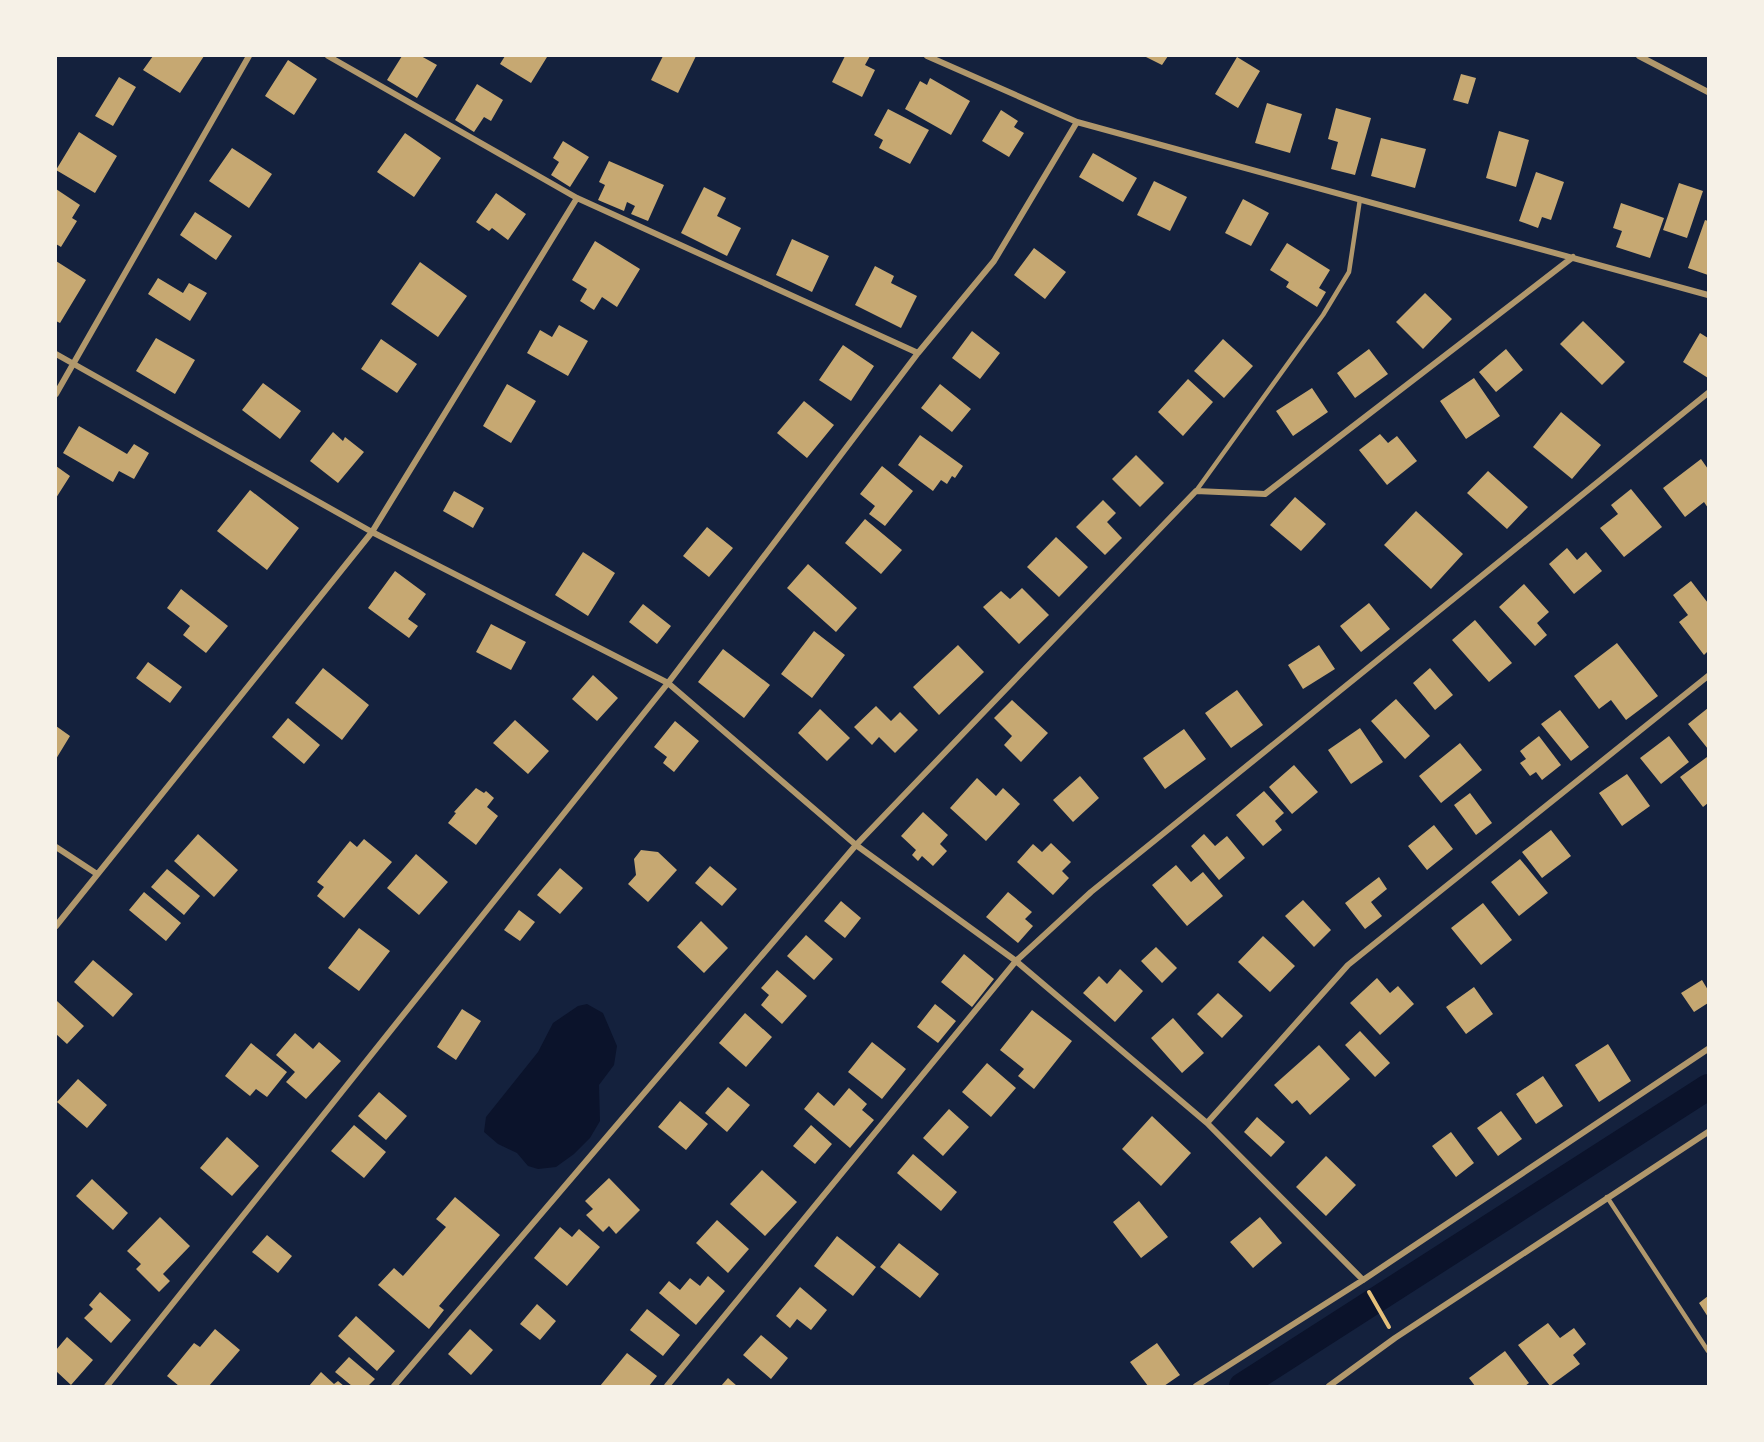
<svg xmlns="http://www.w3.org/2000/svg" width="1764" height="1442" font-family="'IBM Plex Sans',sans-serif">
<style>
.water{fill:#0b132b}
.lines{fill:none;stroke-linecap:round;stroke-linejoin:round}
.canal{stroke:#0b132b;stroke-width:26}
.building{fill:#c6a872}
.path{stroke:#e5c07b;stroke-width:4}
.service{stroke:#b1986c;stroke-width:4.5}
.minor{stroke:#b1986c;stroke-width:6}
</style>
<rect width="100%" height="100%" fill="#14213d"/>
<path class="water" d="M587,1004L603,1013L617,1046L614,1065L599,1085L600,1121L590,1138L574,1154L556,1167L538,1169L528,1166L517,1153L498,1144L484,1132L486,1117L538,1052L553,1023L578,1006Z"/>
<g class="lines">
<path class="canal" d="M1242,1386L1708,1087"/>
</g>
<path class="building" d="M153,56H204L180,93L143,70Z
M402,56H421L437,65L417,98L387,80Z
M505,56H545L547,57L531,83L500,64Z
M663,56H696L678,93L651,80Z
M845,56H870L865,65L875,70L862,97L832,82Z
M1144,56H1168L1162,65Z
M1237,57L1260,71L1238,108L1215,94Z
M288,60L317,79L294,115L265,96Z
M1461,74L1476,78L1468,104L1453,100Z
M119,77L136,87L113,126L95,116Z
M930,78L970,101L951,135L905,109L920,81L927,85Z
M477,84L503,100L491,121L484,117L474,132L455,120Z
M1267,103L1302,114L1290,153L1255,143Z
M1336,108L1371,118L1355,175L1331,169L1338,142L1328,139Z
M888,109L929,130L910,164L879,148L883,140L874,135Z
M1001,110L1018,121L1014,127L1024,133L1009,157L982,141Z
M1499,131L1529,140L1516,187L1486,178Z
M79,132L117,156L95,193L56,170Z
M405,133L441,158L414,197L377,172Z
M1381,138L1426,149L1415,188L1371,176Z
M563,141L589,157L570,187L551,175L559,162L553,158Z
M232,148L272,174L249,208L209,181Z
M1093,153L1137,178L1123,202L1079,177Z
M609,161L664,185L648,221L631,214L635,206L627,202L624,211L598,200L605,185L599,182Z
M1536,172L1564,182L1551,220L1542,217L1538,228L1519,221Z
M1154,181L1187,197L1170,231L1137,215Z
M1679,183L1703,191L1687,238L1663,230Z
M704,187L726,198L717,216L741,228L727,256L681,233Z
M56,189L80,205L72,218L77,221L61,247L56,244Z
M496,193L526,214L508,240L492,228L489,231L476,222Z
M1243,199L1269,213L1251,246L1225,233Z
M1621,203L1664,218L1650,258L1616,247L1622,231L1613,228Z
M195,212L232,236L216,260L180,235Z
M1705,220L1708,221V275L1688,268Z
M792,239L829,256L812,292L776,275Z
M595,241L640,269L617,307L602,297L594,310L580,301L587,289L572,280Z
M1287,243L1330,270L1319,288L1326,292L1317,307L1286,287L1289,282L1270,270Z
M1034,248L1066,272L1045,299L1014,275Z
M56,261L86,280L60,323L56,321Z
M420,262L467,296L438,337L391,304Z
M875,266L894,276L891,283L917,296L901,328L855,305Z
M158,278L183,293L189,283L207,293L190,321L148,294Z
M1425,293L1452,319L1423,349L1396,322Z
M1583,321L1625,362L1602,385L1560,344Z
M559,325L588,341L568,376L527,353L540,330L552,337Z
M972,331L1000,353L980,379L952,358Z
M1700,333L1708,338V378L1683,362Z
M156,338L195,360L175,394L136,371Z
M381,339L417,364L397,393L361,369Z
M1223,339L1253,366L1224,398L1194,371Z
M843,345L874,366L851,401L819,380Z
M1369,349L1388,374L1355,398L1337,373Z
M1506,349L1523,370L1496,392L1479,372Z
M1474,378L1500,416L1466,439L1440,401Z
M1188,379L1213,402L1183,436L1158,412Z
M263,383L301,411L280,439L242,410Z
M507,384L536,401L511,443L483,426Z
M940,384L971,409L952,432L921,408Z
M1312,388L1328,412L1293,436L1276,411Z
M804,401L834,425L807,458L777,433Z
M1561,412L1601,445L1572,479L1533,447Z
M79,426L127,454L134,444L149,453L134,479L119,471L113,482L63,453Z
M333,432L343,441L345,437L364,452L338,483L310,461Z
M1380,434L1388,443L1397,436L1417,461L1387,485L1359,450Z
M920,435L963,466L955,478L952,476L947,484L941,480L933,491L898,465Z
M1136,455L1164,483L1140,507L1112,479Z
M1701,459L1708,469V508L1704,502L1685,517L1663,488Z
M56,466L70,476L56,498Z
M882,466L913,491L885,526L869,514L875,506L860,494Z
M1488,471L1528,507L1507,529L1467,493Z
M1631,489L1662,527L1624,557L1600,528L1618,514L1611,505Z
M250,490L299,528L267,570L217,531Z
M454,491L484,508L473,528L443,511Z
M1295,497L1326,524L1301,551L1270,525Z
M1103,500L1116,513L1107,522L1122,538L1105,555L1076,527Z
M1416,511L1463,554L1431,589L1384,545Z
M865,519L902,550L881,574L845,543Z
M707,527L733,548L709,577L683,556Z
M1056,537L1088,567L1059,597L1027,567Z
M1567,548L1577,560L1586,552L1602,571L1574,594L1549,564Z
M583,552L615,573L588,616L555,595Z
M808,564L857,608L836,632L787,588Z
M395,571L426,594L408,619L418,626L409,638L368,608Z
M1691,581L1708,603V651L1704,655L1679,622L1688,615L1673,595Z
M1524,584L1549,612L1537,623L1547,635L1535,646L1499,607Z
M1022,588L1049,615L1019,644L983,607L1001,591L1010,599Z
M181,589L228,626L206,653L183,635L190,626L167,608Z
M1369,603L1390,629L1361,652L1340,626Z
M643,604L671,626L657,644L629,622Z
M1475,620L1512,663L1489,682L1452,640Z
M491,624L526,642L511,670L476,652Z
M814,631L845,655L812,698L781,674Z
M1617,643L1658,696L1626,720L1611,700L1599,709L1574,676Z
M958,645L984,672L939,715L913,687Z
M1319,645L1335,669L1303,689L1288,665Z
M723,649L770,685L744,718L698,682Z
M148,662L182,687L170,703L136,678Z
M323,668L369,705L342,740L295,703Z
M1430,668L1453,695L1435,710L1413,683Z
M593,675L618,698L597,721L572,699Z
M1237,690L1263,725L1231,748L1205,713Z
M1396,699L1430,736L1405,759L1371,721Z
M1012,700L1048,733L1021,762L1004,745L1012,736L994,718Z
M876,706L891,721L900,712L918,730L895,753L879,737L872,745L854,727Z
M1708,708V749L1688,724Z
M820,709L850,738L827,761L798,733Z
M1560,710L1589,747L1571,761L1541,724Z
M288,718L320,745L304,764L272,737Z
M515,720L549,751L528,774L493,743Z
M675,721L699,741L674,772L663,763L667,757L654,747Z
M56,726L70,736L56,759Z
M1360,728L1383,762L1351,784L1328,750Z
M1184,729L1206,759L1165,789L1143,758Z
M1539,736L1561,765L1542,780L1536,772L1530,776L1520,763L1526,759L1520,751Z
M1669,736L1689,762L1661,784L1640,758Z
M1460,743L1482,770L1441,803L1419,776Z
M1707,757L1708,803L1703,807L1680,777Z
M1294,765L1318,792L1292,814L1269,787Z
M1627,774L1650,806L1622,826L1599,793Z
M1080,776L1099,798L1073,822L1053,800Z
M977,778L996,796L1003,788L1020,804L986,841L950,808Z
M476,788L484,793L486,791L494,798L487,807L498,816L476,845L448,823L456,813L454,812Z
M1264,791L1284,813L1275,821L1282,830L1263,846L1236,815Z
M1470,793L1492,823L1476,835L1454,805Z
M923,812L948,835L940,844L947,851L933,866L922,856L918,861L912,855L916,850L901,836Z
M1434,825L1453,849L1427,870L1408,846Z
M1551,830L1571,856L1542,878L1522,852Z
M198,834L238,870L214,897L174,861Z
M1204,834L1215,846L1227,836L1245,858L1219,880L1191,846Z
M364,839L392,862L344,918L317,896L324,887L317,882L350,841L357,847Z
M1051,843L1071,862L1062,871L1069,878L1053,895L1017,862L1033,844L1042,852Z
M641,850L658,852L677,870L648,902L628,884L636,875L634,859Z
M416,854L448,882L419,915L387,888Z
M1520,859L1548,893L1519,916L1491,882Z
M1176,865L1191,882L1203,872L1223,896L1187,926L1152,885Z
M710,866L737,889L722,906L695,883Z
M560,868L583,888L560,914L537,895Z
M167,869L200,896L184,915L151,887Z
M1379,877L1387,889L1371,902L1382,916L1365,929L1345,903Z
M144,892L181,923L166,941L129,910Z
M1008,892L1032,912L1025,919L1033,926L1018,943L986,917Z
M1303,900L1331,930L1314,947L1285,916Z
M841,901L861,918L845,938L824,921Z
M1483,903L1512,940L1481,965L1451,928Z
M519,910L535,922L520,941L504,930Z
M701,921L728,948L704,973L677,947Z
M359,928L390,951L359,991L328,968Z
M806,935L833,959L814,980L787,956Z
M1263,936L1295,966L1270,992L1238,962Z
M1156,947L1177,968L1162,983L1141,961Z
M964,954L994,979L972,1007L941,982Z
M93,960L133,994L113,1017L74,982Z
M1120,969L1143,991L1115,1022L1083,993L1099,976L1107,984Z
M777,970L807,996L782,1024L761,1005L769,995L761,988Z
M1377,978L1390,993L1398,986L1414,1004L1380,1035L1350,1003Z
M1702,980L1708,990V1003L1694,1012L1681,993Z
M1474,987L1493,1014L1466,1034L1446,1007Z
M1218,993L1243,1016L1222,1038L1197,1014Z
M57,1001L84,1026L67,1044L56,1034Z
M935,1004L956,1021L938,1043L917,1027Z
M462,1009L481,1021L456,1060L437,1047Z
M1032,1010L1072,1041L1034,1089L1018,1076L1024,1069L1000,1050Z
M745,1013L772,1037L746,1067L719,1043Z
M1173,1018L1204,1053L1182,1073L1151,1038Z
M1360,1031L1390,1063L1375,1077L1345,1045Z
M295,1033L313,1049L319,1042L341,1061L306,1099L286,1082L295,1072L276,1055Z
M872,1042L906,1069L882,1099L848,1072Z
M251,1043L287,1072L267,1097L256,1089L250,1096L225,1076Z
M1608,1044L1631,1081L1599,1102L1575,1065Z
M1319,1045L1350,1079L1310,1115L1297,1100L1292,1104L1274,1085Z
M987,1063L1016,1088L991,1117L962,1092Z
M1543,1076L1563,1106L1536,1124L1516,1094Z
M78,1079L107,1105L87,1128L57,1102Z
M728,1087L750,1105L727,1132L705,1113Z
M849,1088L867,1104L862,1110L874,1120L850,1148L804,1109L818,1092L834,1106Z
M379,1092L407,1116L386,1140L358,1116Z
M680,1101L708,1124L686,1150L658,1127Z
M949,1109L969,1127L943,1156L923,1138Z
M1501,1111L1522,1139L1498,1156L1477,1128Z
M1152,1116L1191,1153L1161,1186L1122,1149Z
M1257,1117L1285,1142L1271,1157L1244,1132Z
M354,1125L386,1152L364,1178L331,1151Z
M811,1125L832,1144L815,1164L793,1146Z
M1451,1132L1474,1163L1456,1177L1432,1146Z
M227,1137L259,1166L232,1196L200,1168Z
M913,1154L957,1192L941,1211L897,1173Z
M1326,1156L1356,1185L1326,1216L1296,1187Z
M762,1170L797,1202L765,1236L730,1204Z
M609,1178L640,1210L616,1234L609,1226L603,1232L586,1215L593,1209L585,1201Z
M92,1179L128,1213L113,1230L76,1196Z
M455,1197L500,1235L439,1306L444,1310L429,1329L378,1285L394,1268L403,1276L446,1227L436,1219Z
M1139,1201L1168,1237L1141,1258L1113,1222Z
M160,1217L190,1246L163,1274L170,1281L159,1292L136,1269L141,1264L127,1251Z
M1260,1217L1282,1243L1253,1268L1230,1242Z
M717,1220L749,1249L728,1273L696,1243Z
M560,1227L572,1237L579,1229L600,1247L567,1286L534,1258Z
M267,1235L292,1256L278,1273L252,1252Z
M837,1236L876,1267L853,1296L814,1266Z
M899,1243L939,1274L920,1298L880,1267Z
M708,1276L725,1291L696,1325L659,1293L669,1281L680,1290L690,1278L700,1286Z
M800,1287L827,1310L811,1330L797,1319L790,1328L776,1316Z
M100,1292L131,1320L111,1343L84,1318L93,1309L89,1305Z
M1708,1296V1317L1699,1303Z
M537,1304L556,1321L540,1340L520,1324Z
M647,1309L680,1335L663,1356L630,1330Z
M356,1316L395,1351L377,1371L338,1336Z
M1548,1323L1560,1338L1574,1328L1586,1344L1573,1355L1580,1364L1550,1386L1518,1345Z
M215,1329L240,1350L209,1386H179L167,1376L194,1343L200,1347Z
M470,1329L493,1350L471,1375L448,1354Z
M761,1335L788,1358L771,1379L743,1355Z
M67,1337L93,1360L71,1385L56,1371V1350Z
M1157,1343L1180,1375L1164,1386H1148L1130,1362Z
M1505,1351L1529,1383L1525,1386H1475L1469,1378Z
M627,1353L657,1376L649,1386H600Z
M349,1357L375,1379L368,1386H352L335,1372Z
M321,1372L334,1384L338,1381L344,1386H309Z
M728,1378L737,1386H721Z"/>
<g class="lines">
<path class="path" d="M1369,1292L1389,1327"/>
<path class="service" d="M1196,491L1323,315L1349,272L1360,199
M1607,1197L1708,1351"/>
<path class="minor" d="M328,56L577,198L918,353
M927,56L1077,122L1708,295
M1639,56L1708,92
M56,354L372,532L668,683L856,845L1016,961L1207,1123L1363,1280
M56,394L249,56
M56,847L97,874
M56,926L372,532L577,198
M1207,1123L1348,965L1708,676
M107,1386L668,683L918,353L994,261L1077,122
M394,1386L856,845L1196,491L1265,494L1573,257
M667,1386L1016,961L1091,892L1708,393
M1196,1386L1363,1280L1708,1049
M1329,1386L1395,1338L1708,1132"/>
</g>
<rect width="1764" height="1442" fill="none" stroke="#f6f1e7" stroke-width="114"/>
</svg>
